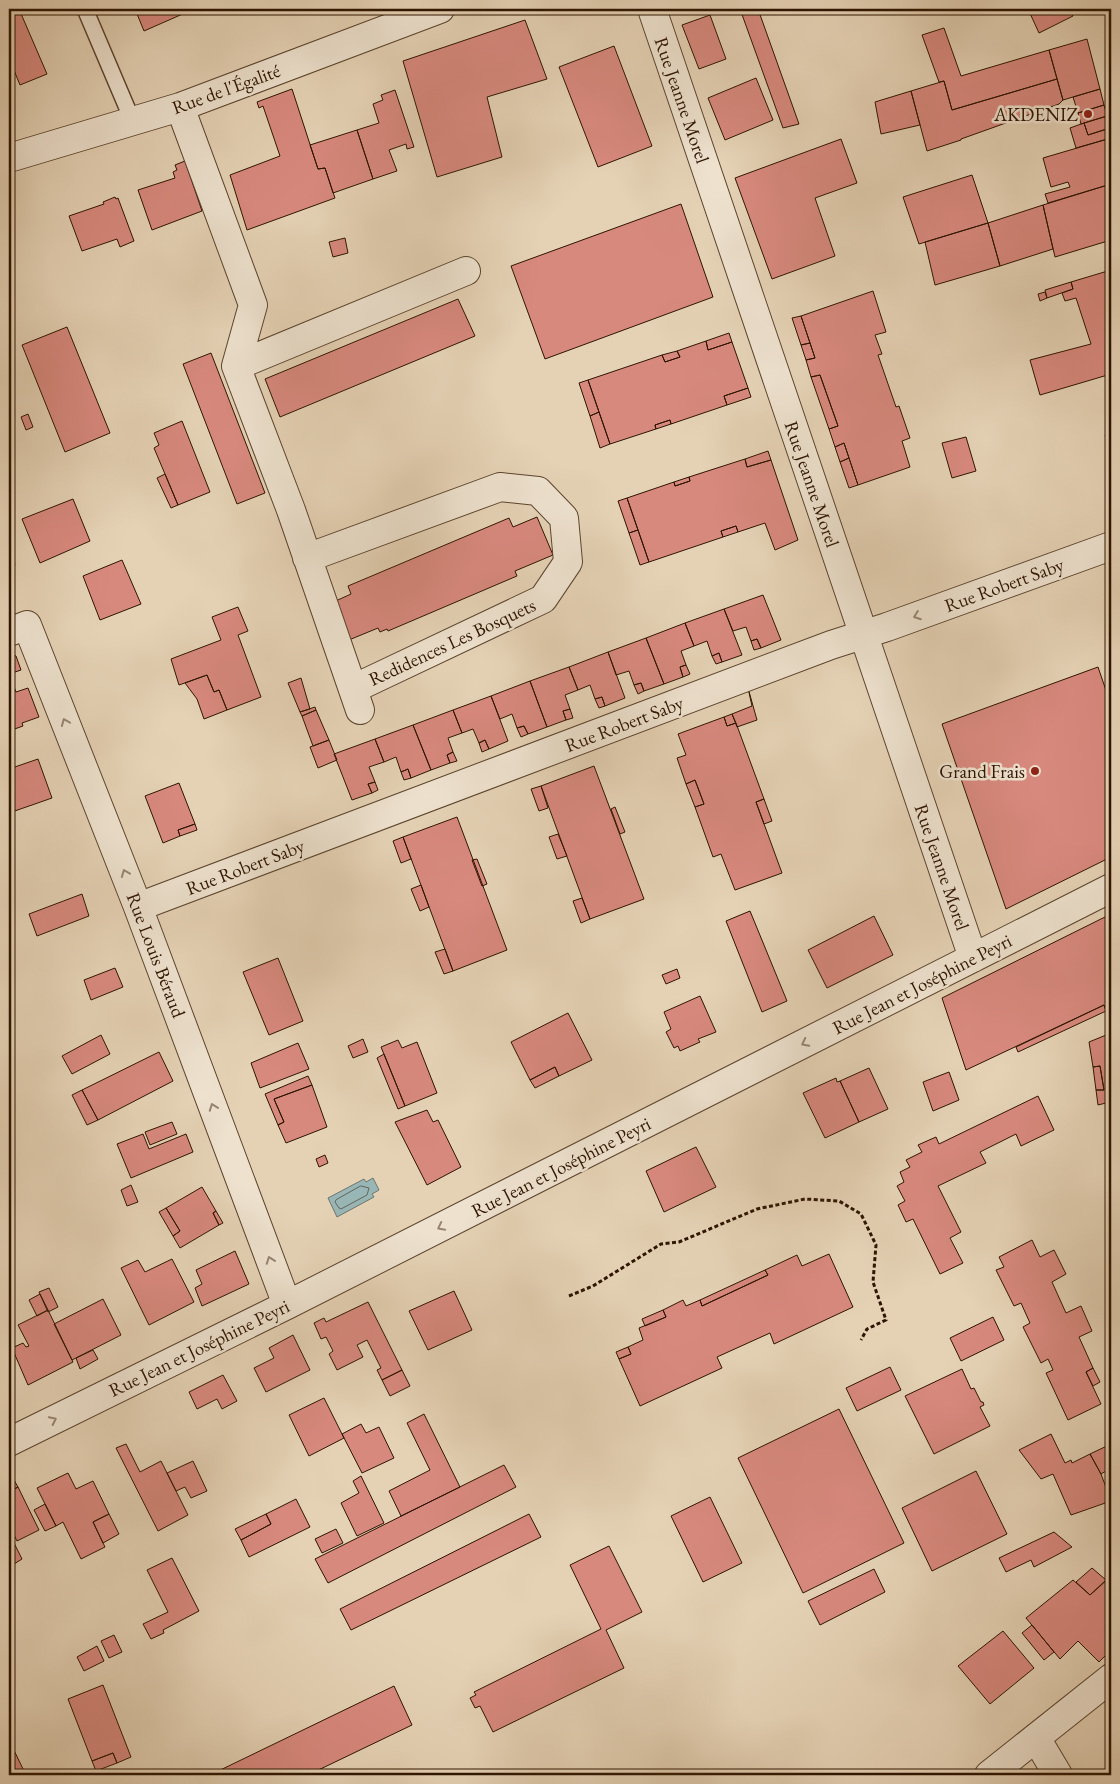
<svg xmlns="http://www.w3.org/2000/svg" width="1120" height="1784" font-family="'EB Garamond',serif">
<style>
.water{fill:#98b6b5;stroke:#6e756d}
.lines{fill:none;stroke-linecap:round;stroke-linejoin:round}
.shore{stroke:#63655b;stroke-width:1}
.building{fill:#d8897e;stroke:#2e1401}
.service-casing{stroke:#5c442e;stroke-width:18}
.minor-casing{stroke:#5c442e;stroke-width:30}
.tertiary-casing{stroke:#5c442e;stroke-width:30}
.path{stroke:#2e1401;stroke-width:3;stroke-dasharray:4 2.5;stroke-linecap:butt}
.service{stroke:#eee2cf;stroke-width:15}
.minor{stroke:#eee2cf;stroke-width:28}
.tertiary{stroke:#eee2cf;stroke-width:28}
.oneway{stroke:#988572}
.poi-dot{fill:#8f2418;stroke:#eee2cf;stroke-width:2}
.labels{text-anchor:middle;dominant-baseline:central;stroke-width:5;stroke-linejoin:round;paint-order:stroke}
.street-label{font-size:19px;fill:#2e1401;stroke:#eee2cf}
.poi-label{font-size:19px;fill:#2e1401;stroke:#eee2cf;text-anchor:end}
</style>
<rect width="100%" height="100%" fill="#e5d2b5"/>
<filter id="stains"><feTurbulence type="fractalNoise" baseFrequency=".004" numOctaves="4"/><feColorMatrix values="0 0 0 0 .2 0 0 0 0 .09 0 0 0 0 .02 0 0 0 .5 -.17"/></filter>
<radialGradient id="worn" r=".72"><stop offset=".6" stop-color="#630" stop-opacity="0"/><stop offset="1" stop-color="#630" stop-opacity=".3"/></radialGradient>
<path class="water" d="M373,1178L379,1190L372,1194L374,1197L337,1217L328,1198L364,1179L366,1182Z"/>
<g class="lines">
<path class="shore" d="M361,1186L369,1188L367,1195L341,1209L339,1208L335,1202L336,1200Z"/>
</g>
<path class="building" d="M9,9H19L47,74L20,85L9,58Z
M135,9H194L144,31Z
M740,9H758L799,124L783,128Z
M1028,9H1070L1073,16L1039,33Z
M710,15L726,59L699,69L682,25Z
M525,20L547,79L487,97L502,157L437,177L403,61Z
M944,28L961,76L1049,50L1057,79L952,110L944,81L939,82L922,35Z
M1087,39L1100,89L1063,100L1049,50Z
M614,46L652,146L598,167L559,67Z
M756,78L773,120L725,140L708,98Z
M1057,79L1063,100L1059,104L961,139V140L927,151L911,91L944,81L952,110Z
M292,89L318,169L325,168L335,198L247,230L230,175L280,156L263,106L259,108L257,102Z
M1100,89L1104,105L1078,113L1073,97Z
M395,90L414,147L407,149L406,144L389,150L397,171L373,179L357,130L379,123L373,104L383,100L381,95Z
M911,91L920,125L881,134L875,102Z
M1104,105L1107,116L1081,124L1078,113Z
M1107,116L1110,128L1088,135L1084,123Z
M1084,123L1088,135L1110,128L1111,138L1076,148L1070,128Z
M357,130L373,179L333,193L325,168L318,169L310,145Z
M1111,138V184L1048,203L1045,194L1070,187L1068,182L1051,187L1043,158Z
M841,139L857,183L815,198L835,256L772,279L735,178Z
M185,161L202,211L152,230L138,190L175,178L173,172L177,170L175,165Z
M972,175L988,223L919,244L903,197Z
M1111,184V240L1055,257L1043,205Z
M115,197L116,199L118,198L134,241L120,247L117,239L82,251L69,216L104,204L103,202Z
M681,204L713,297L545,359L511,266Z
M1043,205L1053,249L1000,266L988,223Z
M988,223L1000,266L935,285L925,242Z
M345,238L348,253L333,257L329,242Z
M1111,270V374L1040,395L1030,360L1091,344L1076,298L1065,301L1062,293L1073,289L1071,282Z
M1071,282L1073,289L1047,298L1045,290Z
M873,291L886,332L875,335L882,354L878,355L896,407L899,406L910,438L902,441L910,467L858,485L844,443L835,447L829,429L838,426L820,375L811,377L806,360L815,358L801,316Z
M1045,292L1047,298L1040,301L1038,294Z
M458,299L475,336L280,417L265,379Z
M801,316L810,343L801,345L792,318Z
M67,327L110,433L65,452L22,345Z
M729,333L732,342L708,350L706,341Z
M706,341L708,350L732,342L748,388L724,396L727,405L671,424L670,420L655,425L656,429L610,444L588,380L662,355L665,362L680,357L677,351Z
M810,343L815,358L806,360L801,345Z
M677,351L680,357L665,362L662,355Z
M211,353L265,493L237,504L183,364Z
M820,375L838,426L829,429L811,377Z
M588,380L599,412L590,416L579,383Z
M748,388L751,397L727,405L724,396Z
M599,412L610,444L600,448L590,416Z
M28,414L33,427L26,430L21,417Z
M670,420L671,424L656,429L655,425Z
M182,421L210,492L178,505L154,448L159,445L154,433Z
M1111,433V451L1105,435Z
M966,437L976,471L952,478L942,443Z
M844,443L849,458L840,462L835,447Z
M768,451L771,460L747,467L745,459Z
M849,458L858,485L849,488L840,462Z
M745,459L747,467L771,460L798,540L775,550L765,523L738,532L736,526L721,531L723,537L649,562L627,498L674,482L675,486L690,481L689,477Z
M165,474L178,505L171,508L157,478Z
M689,477L690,481L675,486L674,482Z
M627,498L638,530L629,533L618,501Z
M73,499L90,541L40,563L22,519Z
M537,517L553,555L515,571L517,576L388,631L387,629L380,632L378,628L344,642L327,605L351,594L348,586L509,518L513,527Z
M736,526L738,532L723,537L721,531Z
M638,530L649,562L640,565L629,533Z
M9,549L15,565L9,568Z
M122,560L141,604L100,620L83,576Z
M763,595L781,640L761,648L757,639L751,641L746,627L733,631L724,609Z
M238,607L248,631L238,635L261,697L227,710L219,690L214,692L207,675L179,685L171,659L221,640L212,617Z
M724,609L742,655L722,662L719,653L712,656L707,641L694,646L685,623Z
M685,623L694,646L681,651L686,665L680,667L683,677L664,684L646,638Z
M646,638L664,684L644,691L641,683L634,685L629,671L616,675L608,652Z
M757,639L761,648L754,650L751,641Z
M608,652L625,698L605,706L602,697L595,699L590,685L578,690L569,667Z
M9,653L16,656L21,670L9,674L16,692L28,688L39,717L22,723L23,726L9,731Z
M719,653L722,662L716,664L712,656Z
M686,665L690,674L683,677L680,667Z
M569,667L578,690L565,695L570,709L563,711L566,720L547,727L530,681Z
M1098,667L1111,705V714L1109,715L1111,721V857L1006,909L942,724Z
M207,675L214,692L219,690L227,710L204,719L197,699L185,683Z
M301,678L310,709L300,712L288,683Z
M530,681L547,727L528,734L524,726L517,728L512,714L500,719L491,696Z
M641,683L644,691L638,694L634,685Z
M748,688L757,720L737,727L732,714L752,706Z
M491,696L508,741L489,749L485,740L479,743L473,729L462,733L453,710Z
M602,697L605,706L599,708L595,699Z
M315,707L316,710L302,716L300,712Z
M570,709L573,718L566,720L563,711Z
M316,710L329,740L313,746L302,716Z
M453,710L462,733L448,738L453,752L447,755L450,763L431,770L413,725Z
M732,714L736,723L727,726L724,717Z
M724,717L727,726L736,723L764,799L756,802L782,873L735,890L721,854L713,857L695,807L704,804L695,780L686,784L677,758L686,755L678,734Z
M413,725L431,770L411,778L408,769L401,772L396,757L384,762L375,739Z
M524,726L528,734L521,737L517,728Z
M375,739L384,762L369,767L375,782L368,784L372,793L352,800L334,754Z
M329,740L337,760L318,768L310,747Z
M485,740L489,749L482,752L479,743Z
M453,752L457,761L450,763L447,755Z
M38,759L52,798L9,813V769Z
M594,766L644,899L590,919L541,786Z
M408,769L411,778L404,780L401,772Z
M695,780L704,804L695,807L686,784Z
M375,782L378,790L372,793L368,784Z
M179,783L195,824L178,830L180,836L163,843L145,796Z
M541,786L548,808L539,811L531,789Z
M764,799L772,821L764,824L756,802Z
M615,807L625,832L620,834L611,809Z
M457,817L507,950L453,971L403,837Z
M195,824L197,830L180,836L178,830Z
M558,834L567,856L557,859L549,837Z
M403,837L411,859L401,863L393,841Z
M477,859L487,884L482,886L472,860Z
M421,885L429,907L420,911L411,889Z
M82,894L89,916L37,936L29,914Z
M582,898L590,919L581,923L573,901Z
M750,911L787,1001L762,1012L726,921Z
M1111,914V1022L1104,1005L966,1070L942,998Z
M874,916L893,955L827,988L808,950Z
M445,949L453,971L444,974L435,952Z
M278,958L303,1021L269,1035L243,972Z
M115,968L123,987L91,1000L84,980Z
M677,969L680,978L666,984L662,975Z
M700,996L716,1032L698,1039L700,1042L680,1051L678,1046L674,1048L666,1032L671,1029L664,1012Z
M1104,1005L1106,1011L1018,1052L1016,1047Z
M568,1013L592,1060L559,1076L555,1067L530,1080L511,1042Z
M1111,1033V1142L1106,1103L1098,1105L1096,1090H1104L1100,1066L1093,1067L1089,1042Z
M101,1035L110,1054L72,1074L62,1056Z
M363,1039L368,1052L353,1058L348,1046Z
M398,1040L402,1048L417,1042L437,1093L405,1106L381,1047Z
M298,1043L309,1069L260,1088L251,1063Z
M159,1052L173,1081L98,1120L82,1090Z
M384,1054L405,1106L398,1109L377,1058Z
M1100,1066L1104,1090H1096L1093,1067Z
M555,1067L559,1076L535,1088L530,1080Z
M869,1068L888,1109L859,1122L840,1081Z
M949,1072L959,1100L933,1111L923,1082Z
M308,1076L312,1085L274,1099L284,1122L278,1125L265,1094Z
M836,1078L837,1082L840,1081L859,1122L825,1138L803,1093Z
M312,1085L327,1127L286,1143L278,1125L284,1122L274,1099Z
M82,1090L98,1120L87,1125L72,1095Z
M1038,1096L1054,1130L1021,1146L1016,1134L980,1152L986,1163L938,1186L961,1232L950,1238L963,1263L940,1274L913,1219L906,1222L898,1205L905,1201L897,1186L904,1182L900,1172L910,1167L906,1160L922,1152L918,1145L936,1137L939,1144Z
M427,1110L433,1122L438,1120L461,1167L427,1185L395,1122Z
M172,1122L177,1134L150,1145L145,1132Z
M143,1134L149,1149L186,1134L193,1152L131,1178L117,1144Z
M696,1147L716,1187L664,1212L646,1171Z
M1111,1150V1166L1107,1151Z
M325,1155L328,1163L319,1167L316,1159Z
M131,1185L138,1202L127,1206L121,1190Z
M202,1187L216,1211L213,1213L219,1225L180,1248L173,1236L180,1231L166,1208Z
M166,1208L180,1231L173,1236L159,1212Z
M216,1211L223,1223L219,1225L213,1213Z
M1032,1240L1040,1257L1054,1250L1066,1274L1052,1282L1066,1313L1081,1306L1092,1331L1079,1337L1093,1368L1086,1372L1101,1404L1068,1420L1046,1373L1053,1370L1048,1359L1041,1363L1023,1327L1030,1323L1021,1303L1014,1306L996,1270L1004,1267L999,1257Z
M235,1251L249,1284L202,1306L195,1288L202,1284L196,1270Z
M829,1254L853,1307L774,1344L770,1333L717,1357L722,1368L640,1406L619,1359L631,1354L628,1347L643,1340L639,1328L666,1317L663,1310L683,1300L686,1306L700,1300L702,1306L768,1275L765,1270L797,1255L802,1266Z
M172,1259L194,1302L149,1325L121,1268L138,1260L145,1272Z
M765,1270L768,1275L702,1306L700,1300Z
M49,1288L58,1307L48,1312L39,1292Z
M454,1291L472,1330L428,1350L409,1311Z
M40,1294L48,1310L37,1316L29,1300Z
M103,1299L121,1335L72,1360L54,1324Z
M368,1302L402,1370L382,1380L377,1370L381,1368L367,1340L357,1345L363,1357L337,1370L329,1354L333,1351L326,1337L321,1339L314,1323L324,1318L326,1322Z
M48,1310L73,1362L28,1385L12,1348L23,1343L26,1347L29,1346L18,1325Z
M663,1310L666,1317L645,1326L642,1319Z
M993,1317L1004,1340L961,1361L950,1338Z
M293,1335L310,1370L266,1392L254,1368L274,1358L269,1348Z
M628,1347L631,1354L619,1359L616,1352Z
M93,1350L98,1359L80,1369L76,1358Z
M890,1367L901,1390L857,1411L846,1388Z
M1093,1368L1100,1382L1093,1386L1086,1372Z
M962,1369L971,1389L974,1388L981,1402H983L984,1405L980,1407L990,1426L934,1454L905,1396Z
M402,1370L410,1386L390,1396L382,1380Z
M223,1375L237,1401L222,1409L217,1399L197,1409L189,1392Z
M324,1398L344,1438L309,1456L289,1415Z
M839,1409L904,1543L803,1593L738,1458Z
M424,1414L460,1487L401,1516L389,1491L430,1470L407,1423Z
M361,1424L366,1433L379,1427L394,1458L362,1473L342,1434Z
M1051,1434L1065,1463L1071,1460L1072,1463L1090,1454L1101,1474L1111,1501L1071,1515L1053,1474L1041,1479L1019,1450Z
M126,1444L140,1472L161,1461L188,1515L158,1531L116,1448Z
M1111,1444V1468L1101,1474L1090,1454Z
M193,1461L207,1491L191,1498L185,1487L176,1491L167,1473Z
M504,1465L516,1487L328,1583L315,1559Z
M976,1471L1007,1534L932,1571L902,1508Z
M68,1473L76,1489L93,1481L109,1514L93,1522L105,1547L81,1559L63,1522L56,1526L37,1488Z
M361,1476L384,1523L357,1536L341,1503L359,1493L353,1481Z
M14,1480L18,1487L9,1492V1482Z
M18,1487L39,1530L17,1541L9,1525V1492Z
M710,1497L742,1563L703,1582L671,1516Z
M296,1499L310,1527L249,1557L241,1540L271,1524L266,1514Z
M45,1504L56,1526L45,1531L34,1510Z
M109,1514L119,1534L103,1543L93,1522Z
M266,1514L271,1524L241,1540L235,1529Z
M529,1514L541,1537L351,1630L340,1609Z
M336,1529L343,1543L322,1553L315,1539Z
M1054,1532L1072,1547L1034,1567L1031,1560L1006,1572L999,1558Z
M9,1533L22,1559L14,1564L9,1554Z
M609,1546L642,1612L606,1630L624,1668L493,1732L480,1706L475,1708L470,1698L476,1695L474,1692L601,1629L570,1565Z
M172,1558L199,1611L163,1630L164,1633L151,1639L143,1624L168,1612L147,1570Z
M1092,1568L1106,1580L1090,1595L1076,1582Z
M874,1569L885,1592L820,1625L808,1601Z
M1111,1569V1580L1106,1575Z
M1109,1578L1111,1580V1650L1099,1662L1078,1641L1060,1659L1026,1618L1073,1580L1090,1595Z
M1032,1625L1054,1652L1044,1660L1022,1633Z
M1003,1631L1034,1668L990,1704L958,1666Z
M114,1635L122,1652L109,1658L101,1641Z
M97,1646L104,1661L84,1671L77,1657Z
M103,1685L131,1757L117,1763L113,1753L92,1761L68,1699Z
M394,1686L412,1725L308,1775H210Z
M9,1740L24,1771L14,1775H9Z
M113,1753L117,1763L96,1771L92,1761Z"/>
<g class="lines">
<defs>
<path id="service" d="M85,9L133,122"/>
<path id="minor" d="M652,9L973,958
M180,107L253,305L236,366L291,510L360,710
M9,158L180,107L440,9
M236,366L466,271
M307,558L500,487L538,491L564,518L568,562L543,599L353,689
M9,632L27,625L138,907L287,1305
M138,907L831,645L887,627L1111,546
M9,1442L287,1305L1111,888
M1036,1738L1058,1775"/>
<path id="tertiary" d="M989,1775L1111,1678"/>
</defs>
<use href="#service" class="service-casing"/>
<use href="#minor" class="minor-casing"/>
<use href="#tertiary" class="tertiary-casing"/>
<path class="path" d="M569,1296L593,1286L661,1244L679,1242L757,1209L805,1199L839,1201L861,1214L876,1245L873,1282L886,1320L867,1329L861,1340"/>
<use href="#service" class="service"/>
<use href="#minor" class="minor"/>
<use href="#tertiary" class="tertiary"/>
</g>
<defs><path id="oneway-chevron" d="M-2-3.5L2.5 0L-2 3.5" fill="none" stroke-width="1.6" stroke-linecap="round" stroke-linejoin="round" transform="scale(1.25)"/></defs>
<g class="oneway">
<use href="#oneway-chevron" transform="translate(917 616) rotate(160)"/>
<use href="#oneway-chevron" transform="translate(65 722) rotate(-112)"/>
<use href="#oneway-chevron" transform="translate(125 873) rotate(-112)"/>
<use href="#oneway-chevron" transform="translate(805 1043) rotate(153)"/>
<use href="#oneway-chevron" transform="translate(213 1107) rotate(-110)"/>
<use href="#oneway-chevron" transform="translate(441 1227) rotate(153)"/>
<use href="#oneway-chevron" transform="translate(270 1260) rotate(-110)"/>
<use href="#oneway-chevron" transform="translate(53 1420) rotate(-26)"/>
</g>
<g class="poi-dot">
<circle cx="1088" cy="114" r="5"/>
<circle cx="1035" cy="771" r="5"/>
</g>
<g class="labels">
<g class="street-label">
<text transform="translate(226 89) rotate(-20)">Rue de l'Égalité</text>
<text transform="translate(682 100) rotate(71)">Rue Jeanne Morel</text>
<text transform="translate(812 484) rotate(71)">Rue Jeanne Morel</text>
<text transform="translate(1004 585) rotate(-20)">Rue Robert Saby</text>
<text transform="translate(452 642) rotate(-25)">Redidences Les Bosquets</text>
<text transform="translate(624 724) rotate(-21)">Rue Robert Saby</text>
<text transform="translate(245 867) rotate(-21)">Rue Robert Saby</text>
<text transform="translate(942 867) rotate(71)">Rue Jeanne Morel</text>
<text transform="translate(156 955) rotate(69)">Rue Louis Béraud</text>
<text transform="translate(922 984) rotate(-27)">Rue Jean et Joséphine Peyri</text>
<text transform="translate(561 1167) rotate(-27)">Rue Jean et Joséphine Peyri</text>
<text transform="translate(199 1348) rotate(-26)">Rue Jean et Joséphine Peyri</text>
</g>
<g class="poi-label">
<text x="1078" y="114">AKDENIZ</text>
<text x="1025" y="771">Grand Frais</text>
</g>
</g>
<rect width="1120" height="1784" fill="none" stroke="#e5d2b5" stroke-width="30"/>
<rect x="10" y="10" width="1100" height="1764" fill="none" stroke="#2e1401" stroke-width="2.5"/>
<rect x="15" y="15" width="1090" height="1754" fill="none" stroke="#2e1401"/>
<rect width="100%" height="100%" filter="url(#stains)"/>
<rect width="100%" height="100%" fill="url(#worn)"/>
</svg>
